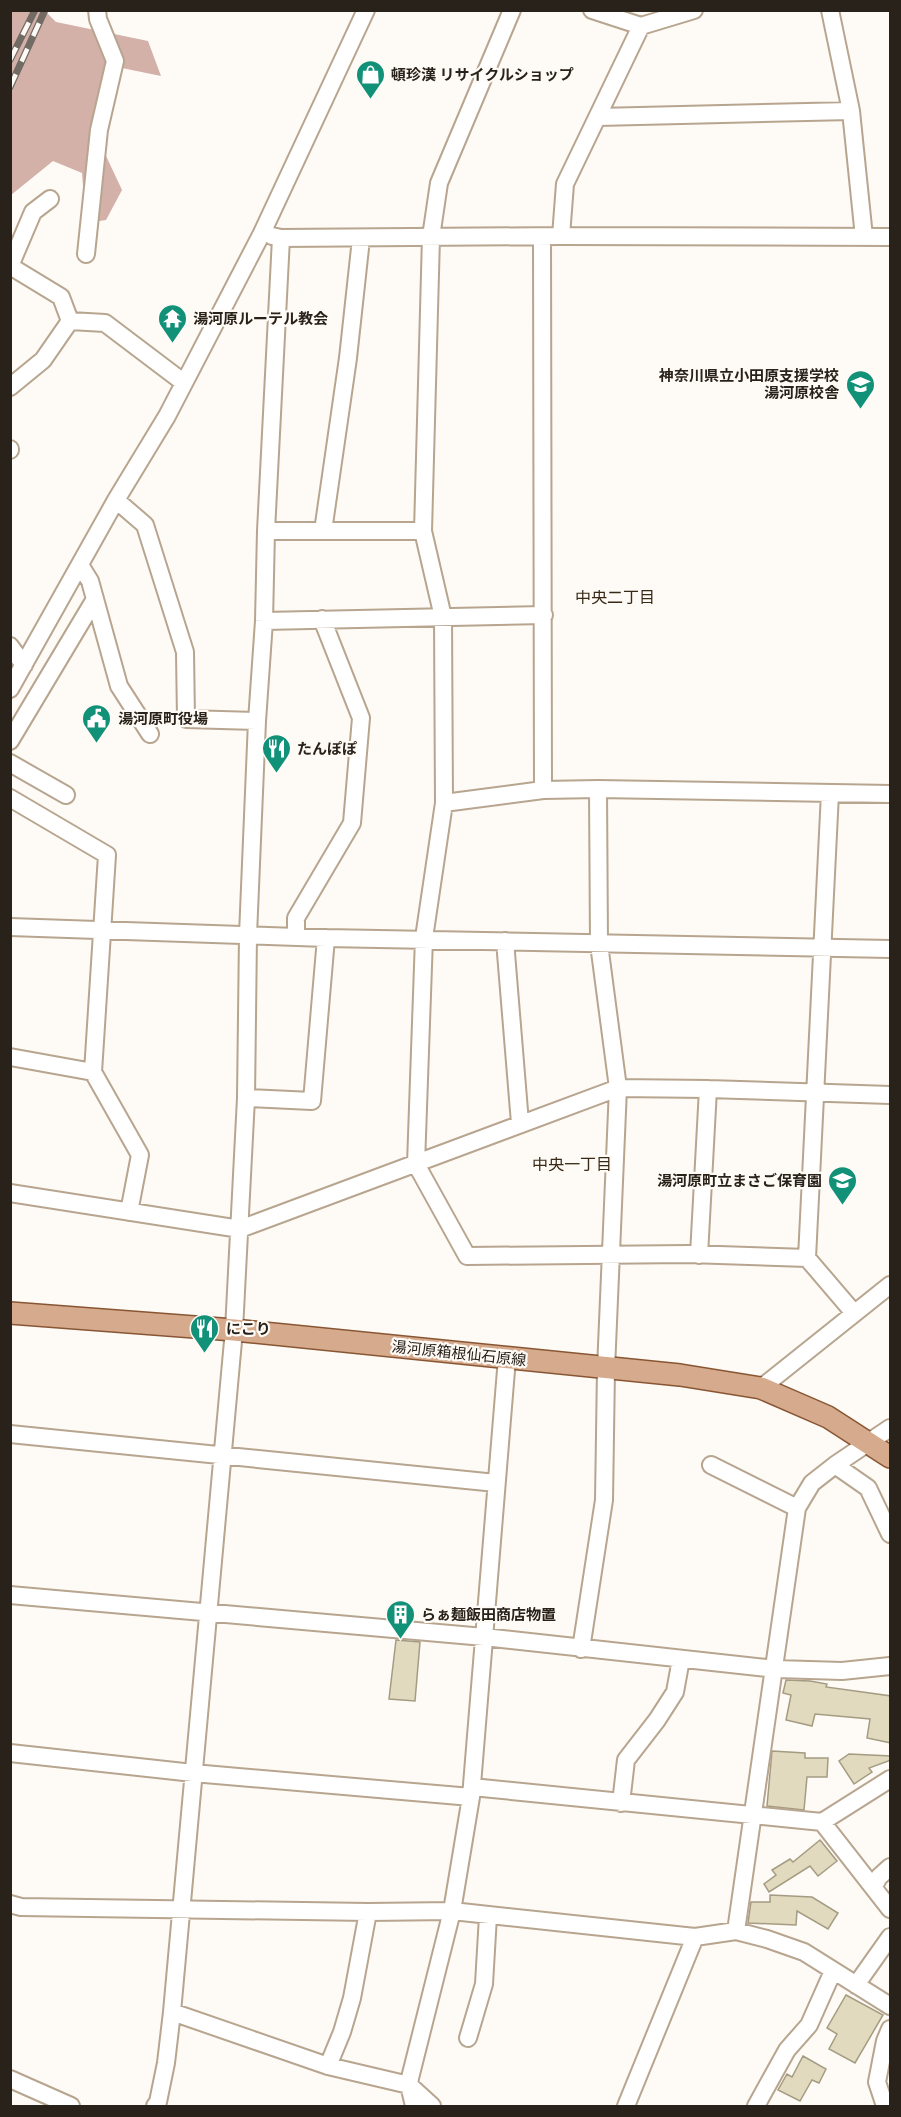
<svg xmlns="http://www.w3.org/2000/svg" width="901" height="2117" font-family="Inter,'Noto Sans JP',sans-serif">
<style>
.forest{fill:#d3b0a8}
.building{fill:#e2dabf;stroke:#a49c82;stroke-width:1.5}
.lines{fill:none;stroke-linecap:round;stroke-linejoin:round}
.minor-casing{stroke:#b7a58f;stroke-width:20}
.major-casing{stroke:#885633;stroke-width:24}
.minor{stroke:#fff;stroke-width:16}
.major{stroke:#d6aa8d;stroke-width:21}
.rail-casing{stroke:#716b64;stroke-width:7}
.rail{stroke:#fefaf5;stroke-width:4.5;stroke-dasharray:14;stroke-linecap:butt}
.labels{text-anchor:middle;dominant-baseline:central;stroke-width:4.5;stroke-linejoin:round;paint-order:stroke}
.poi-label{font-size:15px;font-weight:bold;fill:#29221a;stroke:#fefaf5;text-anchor:start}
.street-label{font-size:15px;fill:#29221a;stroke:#fefaf5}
.neighbourhood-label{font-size:16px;fill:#392a17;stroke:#fefaf5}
</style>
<rect width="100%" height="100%" fill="#fefaf5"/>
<path class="forest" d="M11,11H45L56,22L148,41L161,76L122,68L92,126L122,190L106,220L86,223L82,173L53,161L11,195Z"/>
<path class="building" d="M396,1640L420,1642L415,1701L389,1699Z
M786,1680L810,1681L827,1684L826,1687L891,1696V1743L867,1738L870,1719L815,1714L812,1726L786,1720L791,1695L783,1693Z
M772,1751L805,1753V1758H828L827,1777H807L804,1810L767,1806Z
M849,1754L891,1756V1760L869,1768L872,1772L854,1784L839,1761Z
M820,1840L837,1861L818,1876L810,1866L769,1892L764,1884L776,1875L772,1870L790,1859L793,1862Z
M770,1895L812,1897L838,1913L828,1929L797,1911L796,1925L748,1923L751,1902H770Z
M846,1995L883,2015L855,2063L829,2049L837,2034L827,2028Z
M803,2056L826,2069L819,2083L812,2080L800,2101L778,2090L787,2074L792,2077Z"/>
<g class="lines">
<defs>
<path id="minor" d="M512,10L439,183L431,237L423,531L443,617L444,803L424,938L416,1164L467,1256L689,1254L807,1258L854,1313
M592,10L641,26L694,10
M830,10L851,111L864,237
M598,117L851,111
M272,236L281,238L561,236L890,237
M561,236L565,184L641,26
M542,237L543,790L598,789L890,794
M86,254L99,130L115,61L98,19L97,10
M10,266L61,297L70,321
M10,266L33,212L50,199
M10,387L43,360L70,321L105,323L183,382
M10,449V450
M116,500L145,525L185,652L186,719L257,721
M266,531H423
M323,531L348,358L361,239
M80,565L90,581L119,686L150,734
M264,621L544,615
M10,646L24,665
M10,689L116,500L167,416L262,233L366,10
M10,741L95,599
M10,763L66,795
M10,798L107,855L93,1072L140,1155L129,1212
M444,803L543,790
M10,927L326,938L890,949
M296,936V918L352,823L361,718L322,619
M505,941L520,1123
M10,1057L93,1072
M246,1098L312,1101L326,938
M10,1193L240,1229L618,1088L708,1089L890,1095
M699,1255L708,1089
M807,1258L830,793
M761,1388L890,1285
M10,1434L496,1483
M711,1465L797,1508
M835,1465L868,1488L890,1534
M10,1595L484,1637L776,1669L842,1671L890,1666
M581,1649L604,1500L606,1369L618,1088L599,944L598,789
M10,1753L193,1773L471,1797
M472,1787L822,1822L890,1909
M621,1803L626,1760L657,1720L675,1692L681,1659
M822,1822L890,1779
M874,1886L879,1877L890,1867
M10,1904L21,1907L368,1912L452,1911L695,1937
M736,1931L797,1508L812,1483L835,1465L890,1428
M856,1985L890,1937
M172,2012L328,2066L409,2085L432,2106
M468,2038L484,1984L488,1916
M328,2066L342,2032L352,1998L368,1912
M10,2079L71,2106
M155,2106L158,2102L166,2063L172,2012L234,1330L246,1098L248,935L257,721L264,621L266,531L281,238
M414,2106L409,2085L410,2078L452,1911L471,1797L507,1358
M626,2106L695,1937L736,1931L767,1939L804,1952L890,2006
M756,2106L787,2050L809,2025L833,1971
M885,2106L877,2082L885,2041L890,2029"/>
<path id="major" d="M10,1313L234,1330L680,1375L761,1388L828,1417L890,1457"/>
</defs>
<use href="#minor" class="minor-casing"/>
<use href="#major" class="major-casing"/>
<use href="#minor" class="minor"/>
<use href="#major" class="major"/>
<defs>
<path id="rail" d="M10,60L35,10
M10,87L45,10"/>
</defs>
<use href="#rail" class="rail-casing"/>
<use href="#rail" class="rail"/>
</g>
<defs>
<symbol id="shop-pin" viewBox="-11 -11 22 30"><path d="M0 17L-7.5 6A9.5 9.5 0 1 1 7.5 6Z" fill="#119178" stroke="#fefaf5"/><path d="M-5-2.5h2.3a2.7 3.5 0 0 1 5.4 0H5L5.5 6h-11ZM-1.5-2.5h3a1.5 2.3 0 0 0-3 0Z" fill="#fff"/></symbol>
<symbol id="temple-pin" viewBox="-11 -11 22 30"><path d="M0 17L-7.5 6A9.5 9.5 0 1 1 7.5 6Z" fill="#119178" stroke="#fefaf5"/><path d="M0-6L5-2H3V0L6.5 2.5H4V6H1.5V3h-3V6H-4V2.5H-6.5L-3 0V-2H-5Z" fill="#fff"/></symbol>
<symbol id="school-pin" viewBox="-11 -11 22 30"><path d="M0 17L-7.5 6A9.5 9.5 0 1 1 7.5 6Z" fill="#119178" stroke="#fefaf5"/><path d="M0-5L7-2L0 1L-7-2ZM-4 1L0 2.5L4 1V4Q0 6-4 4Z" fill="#fff"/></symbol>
<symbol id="civic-pin" viewBox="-11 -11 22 30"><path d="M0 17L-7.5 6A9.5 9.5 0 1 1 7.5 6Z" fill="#119178" stroke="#fefaf5"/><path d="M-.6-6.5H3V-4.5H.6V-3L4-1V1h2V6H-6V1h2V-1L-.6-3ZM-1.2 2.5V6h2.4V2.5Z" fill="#fff"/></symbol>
<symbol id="restaurant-pin" viewBox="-11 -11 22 30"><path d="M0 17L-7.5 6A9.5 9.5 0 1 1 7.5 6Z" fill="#119178" stroke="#fefaf5"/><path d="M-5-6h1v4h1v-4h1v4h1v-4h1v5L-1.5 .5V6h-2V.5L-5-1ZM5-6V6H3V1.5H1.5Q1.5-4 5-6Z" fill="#fff"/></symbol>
<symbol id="building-pin" viewBox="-11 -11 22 30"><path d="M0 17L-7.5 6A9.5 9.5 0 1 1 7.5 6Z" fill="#119178" stroke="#fefaf5"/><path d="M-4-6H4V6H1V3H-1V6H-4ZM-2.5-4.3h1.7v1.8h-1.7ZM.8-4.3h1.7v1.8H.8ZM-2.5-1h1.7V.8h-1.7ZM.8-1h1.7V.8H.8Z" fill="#fff"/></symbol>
</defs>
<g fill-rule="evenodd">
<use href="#shop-pin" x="354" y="58" width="33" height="45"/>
<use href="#temple-pin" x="156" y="302" width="33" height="45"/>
<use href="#school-pin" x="844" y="368" width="33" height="45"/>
<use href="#civic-pin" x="80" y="702" width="33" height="45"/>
<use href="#restaurant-pin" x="260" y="732" width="33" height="45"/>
<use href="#school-pin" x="826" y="1164" width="33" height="45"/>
<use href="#restaurant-pin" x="188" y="1312" width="33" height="45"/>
<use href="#building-pin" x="384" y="1598" width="33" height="45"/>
</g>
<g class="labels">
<g class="poi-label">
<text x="391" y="74">頓珍漢 リサイクルショップ</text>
<text x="193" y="318">湯河原ルーテル教会</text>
<text x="839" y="375" text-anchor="end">神奈川県立小田原支援学校<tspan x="839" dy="17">湯河原校舎</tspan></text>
<text x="118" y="718">湯河原町役場</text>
<text x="297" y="748">たんぽぽ</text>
<text x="822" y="1180" text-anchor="end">湯河原町立まさご保育園</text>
<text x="226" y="1328">にこり</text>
<text x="421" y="1614">らぁ麺飯田商店物置</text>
</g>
<g class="street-label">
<text transform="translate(459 1353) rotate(6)">湯河原箱根仙石原線</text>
</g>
<g class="neighbourhood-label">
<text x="615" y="597">中央二丁目</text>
<text x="572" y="1164">中央一丁目</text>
</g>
</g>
<rect width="901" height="2117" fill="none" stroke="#29221a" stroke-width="24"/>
</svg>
